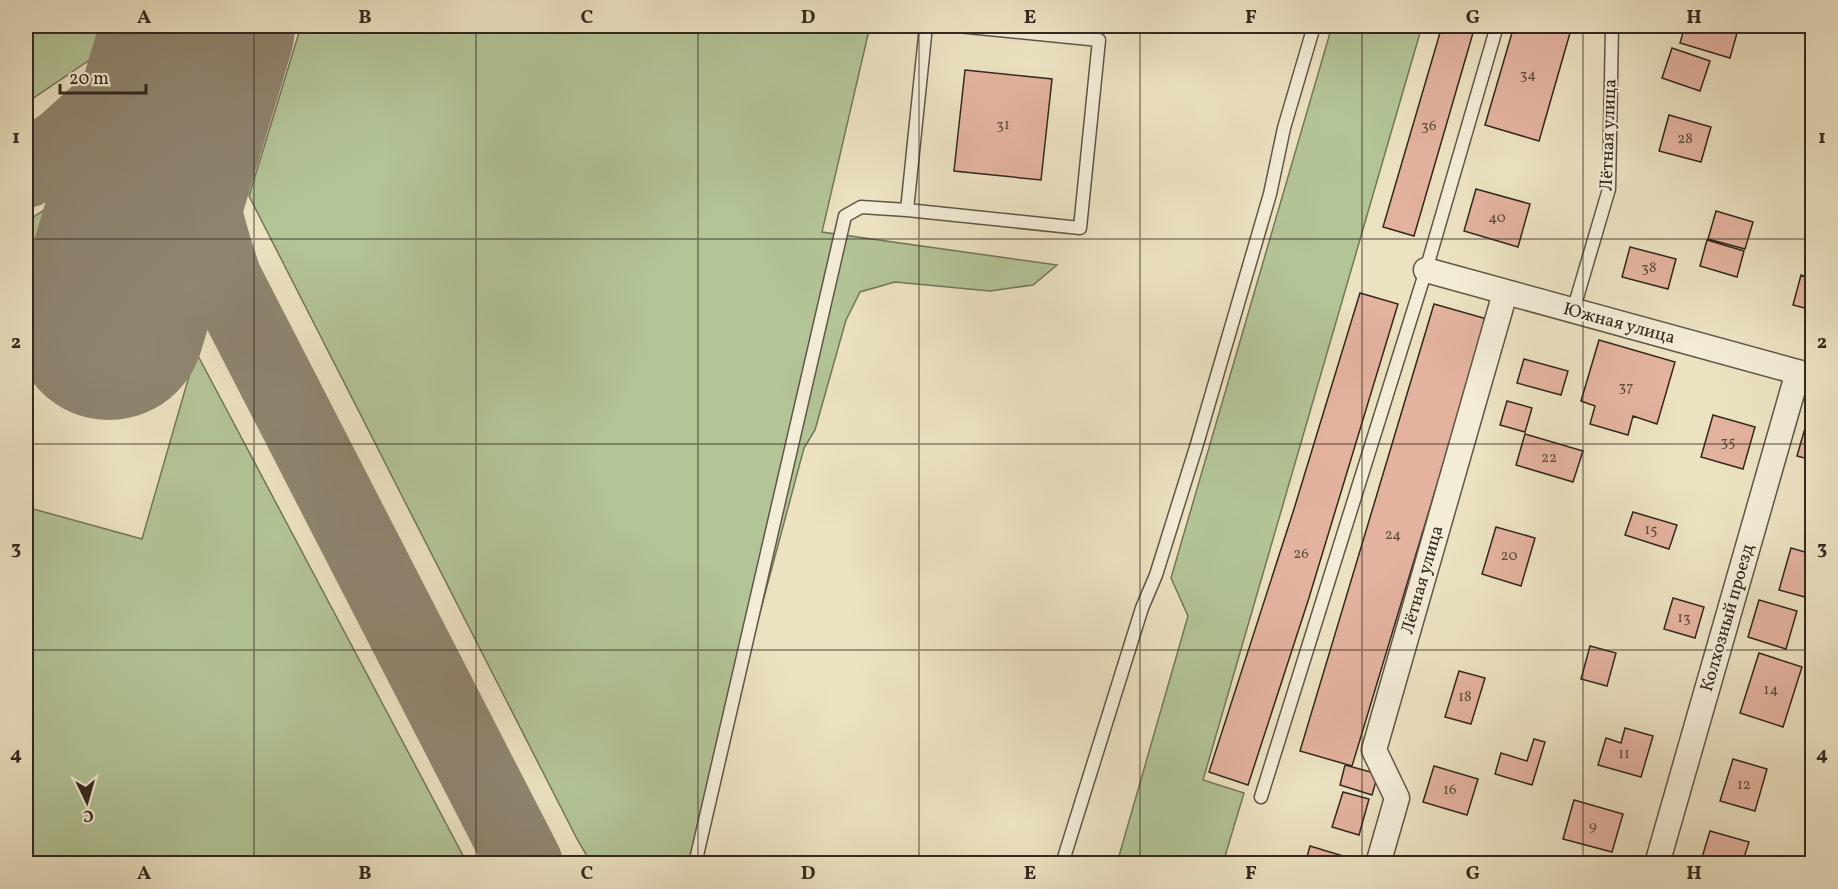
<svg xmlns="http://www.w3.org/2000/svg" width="1838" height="889" font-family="Vollkorn,serif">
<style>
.green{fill:#b3c497;stroke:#72765a;stroke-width:1.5}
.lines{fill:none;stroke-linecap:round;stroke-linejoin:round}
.taxiway{stroke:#8f8570;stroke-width:76}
.runway{stroke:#8f8570;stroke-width:192}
.building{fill:#e4b3a0;stroke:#32281e;stroke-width:1.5}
.lane-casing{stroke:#605647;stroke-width:15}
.street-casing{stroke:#605647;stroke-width:27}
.lane{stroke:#f3ecd7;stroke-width:12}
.street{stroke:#f3ecd7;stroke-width:24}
.grid{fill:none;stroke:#32281e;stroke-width:1.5;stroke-opacity:0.55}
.labels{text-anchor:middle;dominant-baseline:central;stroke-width:4.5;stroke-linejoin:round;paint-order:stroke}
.number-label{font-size:15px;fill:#5e4b3e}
.street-label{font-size:18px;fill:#32281e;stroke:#f3ecd7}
.neatline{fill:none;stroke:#32281e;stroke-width:2}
.grid-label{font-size:20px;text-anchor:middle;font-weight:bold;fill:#32281e}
</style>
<rect width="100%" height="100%" fill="#ece2c2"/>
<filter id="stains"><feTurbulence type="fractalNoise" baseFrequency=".00333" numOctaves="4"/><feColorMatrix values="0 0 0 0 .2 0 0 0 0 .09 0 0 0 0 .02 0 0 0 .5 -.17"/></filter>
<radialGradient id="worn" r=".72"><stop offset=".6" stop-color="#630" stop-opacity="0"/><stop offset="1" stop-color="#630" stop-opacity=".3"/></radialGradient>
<path class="green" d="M26,26H101L91,59L26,103Z
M301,26H870L822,232L1057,265L1033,285L990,291L895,282L860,292L846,320L815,430L804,448L693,863H591L577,839L249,196Z
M1332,26H1422L1203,780L1244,793L1223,863H1117L1188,616L1171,578Z
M44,210L26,278V222Z
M196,352L467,863H26V507L142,539Z"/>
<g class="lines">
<path class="taxiway" d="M198,31C197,84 192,143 201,195C205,224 215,251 224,279L525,864
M26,170L64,145L171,48L198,31"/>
<path class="runway" d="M109,324L199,26"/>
</g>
<path class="building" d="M1442,26H1475L1414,236L1383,227Z
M1514,26H1572L1539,141L1485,125Z
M1685,26H1716V27L1737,33L1730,58L1680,43Z
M1672,48L1710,61L1700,91L1662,78Z
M965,70L1052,79L1041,180L954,171Z
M1669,115L1711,127L1701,162L1659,151Z
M1476,189L1530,204L1518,247L1464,231Z
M1716,211L1753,222L1745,249L1708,239Z
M1707,240L1744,251L1737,277L1700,266Z
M1630,247L1676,259L1668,289L1622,277Z
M1801,275L1812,279V310L1793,305Z
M1360,293L1398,304L1308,601L1248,785L1209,772L1294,509Z
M1434,304L1487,319L1352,766L1300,751Z
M1599,340L1675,362L1657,424L1633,416L1628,435L1590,424L1595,406L1581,401Z
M1524,359L1568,371L1561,395L1517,383Z
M1507,401L1532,408L1525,432L1500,425Z
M1713,415L1755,427L1743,469L1701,457Z
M1807,421L1812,422V460L1797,456Z
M1525,434L1583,451L1573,482L1516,465Z
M1633,512L1677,525L1669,549L1625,535Z
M1496,527L1535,538L1521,586L1482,574Z
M1791,548L1812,554V599L1779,590Z
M1673,598L1704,607L1695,638L1664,629Z
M1759,600L1797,611L1786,649L1748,637Z
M1590,646L1616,653L1607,686L1581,679Z
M1759,653L1802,667L1783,727L1740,713Z
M1459,671L1485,678L1471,724L1445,717Z
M1625,728L1653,736L1641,777L1598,765L1606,738L1621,743Z
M1534,739L1545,742L1532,785L1495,774L1501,753L1527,761Z
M1733,759L1767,769L1755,811L1720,801Z
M1345,765L1378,774L1372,795L1340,785Z
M1434,766L1478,779L1467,815L1423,802Z
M1343,792L1369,799L1359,835L1332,827Z
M1574,800L1623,814L1612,852L1563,839Z
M1710,831L1749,842L1742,864H1700Z
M1310,846L1353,859L1352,864H1305Z"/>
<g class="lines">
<defs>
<path id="lane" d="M926,26L907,210L1080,228L1099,40L958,26
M1573,311L1609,189L1612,26
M1261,797L1426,270L1497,26
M695,864L845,216L861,207L907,210
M1062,864L1142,608L1156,575L1197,444L1270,194L1284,128L1314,26"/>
<path id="street" d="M1426,270L1812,376
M1378,864L1397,798L1374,750L1505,293
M1657,864L1798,372"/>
</defs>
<use href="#lane" class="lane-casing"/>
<use href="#street" class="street-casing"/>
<use href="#lane" class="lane"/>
<use href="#street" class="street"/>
</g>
<path class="grid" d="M254,26V864M476,26V864M698,26V864M919,26V864M1140,26V864M1362,26V864M1583,26V864M26,239H1812M26,444H1812M26,650H1812"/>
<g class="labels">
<g class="number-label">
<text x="1528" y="75">34</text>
<text x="1003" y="125">31</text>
<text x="1429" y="126">36</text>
<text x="1685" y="139">28</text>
<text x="1497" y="218">40</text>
<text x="1649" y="268">38</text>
<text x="1626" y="387">37</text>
<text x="1728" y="442">35</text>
<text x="1549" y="458">22</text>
<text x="1651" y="530">15</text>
<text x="1393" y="535">24</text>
<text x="1301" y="554">26</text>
<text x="1509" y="556">20</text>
<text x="1684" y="618">13</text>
<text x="1771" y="690">14</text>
<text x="1465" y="697">18</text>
<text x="1624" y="754">11</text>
<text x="1744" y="785">12</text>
<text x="1450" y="790">16</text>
<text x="1593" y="826">9</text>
</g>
<g class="street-label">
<text transform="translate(1609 135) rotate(-88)">Лётная улица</text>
<text transform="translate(1619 324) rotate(15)">Южная улица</text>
<text transform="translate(1423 580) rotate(-74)">Лётная улица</text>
<text transform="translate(1728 618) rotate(-74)">Колхозный проезд</text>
</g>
</g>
<rect width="1838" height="889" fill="none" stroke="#ece2c2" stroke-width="66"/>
<g transform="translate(87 802) rotate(175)" stroke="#f3ecd7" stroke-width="4.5" paint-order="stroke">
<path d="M0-4.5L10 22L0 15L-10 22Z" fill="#32281e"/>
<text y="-9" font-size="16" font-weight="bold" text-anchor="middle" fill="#32281e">С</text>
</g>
<path d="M60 84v9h86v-9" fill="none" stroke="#32281e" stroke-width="3"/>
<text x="69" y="84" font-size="18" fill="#32281e" stroke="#f3ecd7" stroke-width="4.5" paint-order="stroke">20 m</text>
<rect x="33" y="33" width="1772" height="823" class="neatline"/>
<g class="grid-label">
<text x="144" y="23">A</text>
<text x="365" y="23">B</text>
<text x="587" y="23">C</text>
<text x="808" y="23">D</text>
<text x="1030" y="23">E</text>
<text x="1251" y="23">F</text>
<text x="1473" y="23">G</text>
<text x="1694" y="23">H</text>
<text x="16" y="143">1</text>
<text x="1822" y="143">1</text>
<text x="16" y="348">2</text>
<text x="1822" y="348">2</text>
<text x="16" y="554">3</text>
<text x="1822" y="554">3</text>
<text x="16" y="760">4</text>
<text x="1822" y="760">4</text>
<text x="144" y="879">A</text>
<text x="365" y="879">B</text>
<text x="587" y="879">C</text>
<text x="808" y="879">D</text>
<text x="1030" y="879">E</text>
<text x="1251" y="879">F</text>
<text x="1473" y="879">G</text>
<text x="1694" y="879">H</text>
</g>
<rect width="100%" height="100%" filter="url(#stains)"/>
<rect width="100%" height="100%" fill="url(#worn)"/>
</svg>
